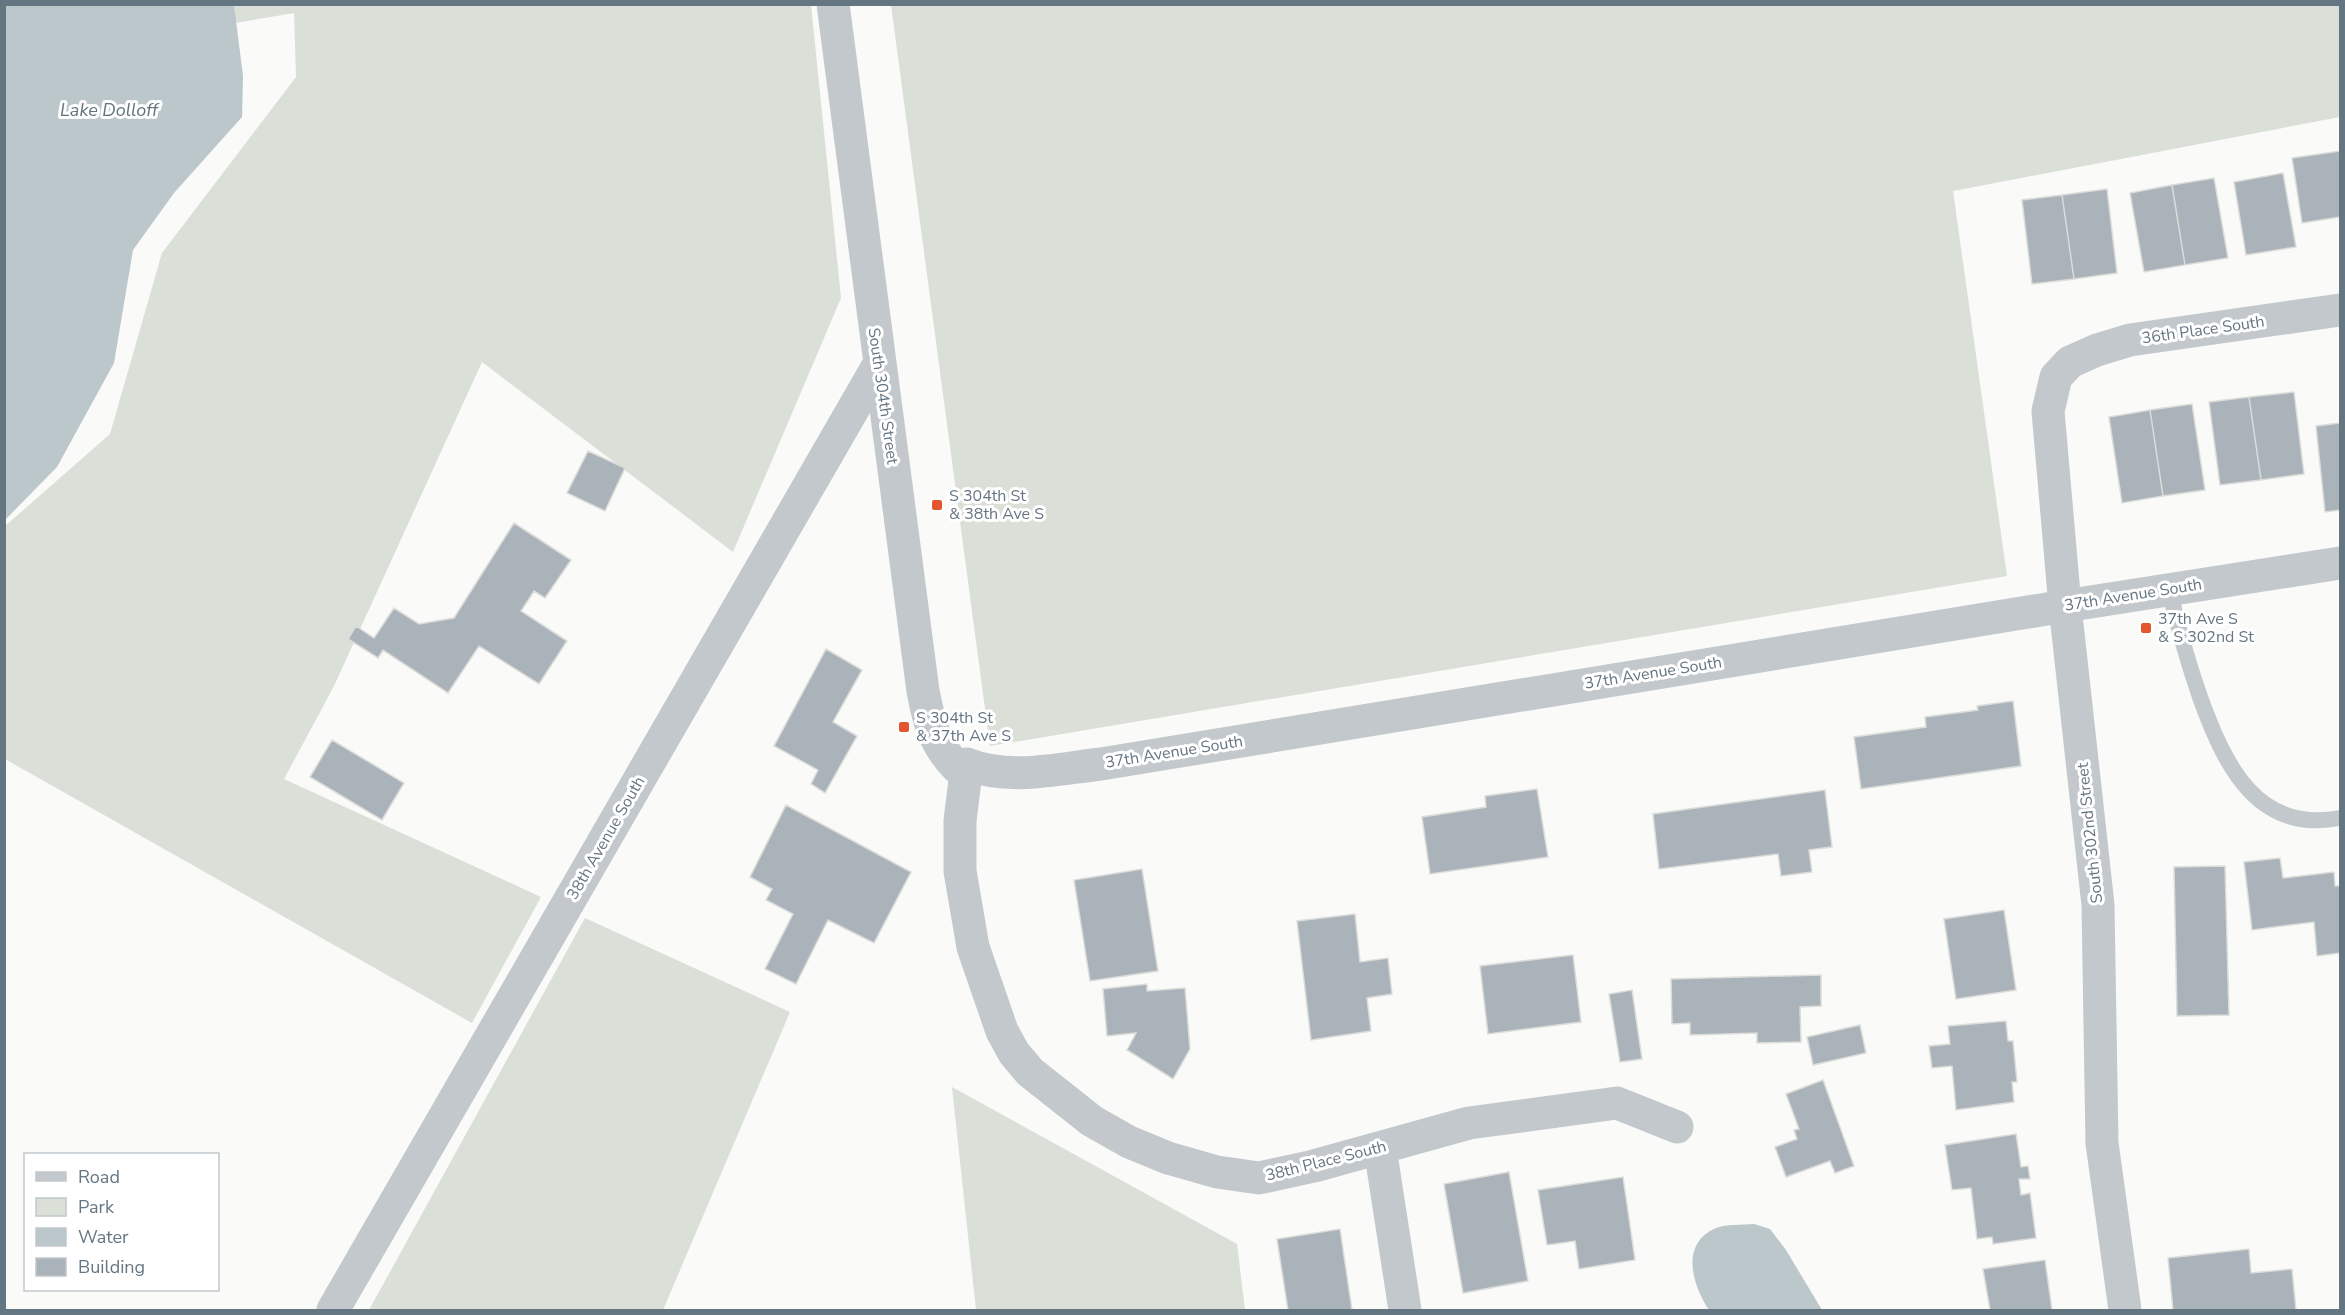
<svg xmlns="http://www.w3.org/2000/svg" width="2345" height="1315" font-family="'Nunito Sans',sans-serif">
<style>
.green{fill:#dadfd7}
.water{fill:#bbc7cb}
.building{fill:#aab3b9;stroke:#dcdcda;stroke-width:1.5}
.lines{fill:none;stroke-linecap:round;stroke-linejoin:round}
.service{stroke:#c3c8cc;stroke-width:16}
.minor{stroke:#c3c8cc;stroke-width:33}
.poi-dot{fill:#e4572e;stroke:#fff;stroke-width:2}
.labels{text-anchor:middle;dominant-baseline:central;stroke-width:6;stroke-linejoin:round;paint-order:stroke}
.street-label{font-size:16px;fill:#657683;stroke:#fff}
.poi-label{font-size:16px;fill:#657683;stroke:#fff;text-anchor:start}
.water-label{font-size:18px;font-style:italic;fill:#60757c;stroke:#fff}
</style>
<rect width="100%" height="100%" fill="#fafaf8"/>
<path class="green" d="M234,5H811L841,298L733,552L482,362L334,686L284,779L541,897L472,1023L5,759L4,527L110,434L162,253L296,77L294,13L235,23Z
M891,5H2340V117L1953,191L2007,576L990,746Z
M585,918L790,1012L663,1310H369Z
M952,1087L1237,1244L1245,1310H976Z"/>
<path class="water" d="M5,4L234,5L243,76L242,117L174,193L133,250L114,363L57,467L5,520Z
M1754,1224L1770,1229L1786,1250L1822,1310H1709C1693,1286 1679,1244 1716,1228C1726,1224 1742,1225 1754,1224Z"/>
<path class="building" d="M2340,151V217L2302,223L2292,158Z
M2283,173L2296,247L2246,255L2234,182Z
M2214,178L2228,258L2185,265L2172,185Z
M2172,185L2185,265L2144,272L2130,193Z
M2107,189L2117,273L2074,279L2062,195Z
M2062,195L2074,279L2032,284L2022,200Z
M2294,392L2304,474L2261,480L2249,397Z
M2249,397L2261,480L2220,485L2209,402Z
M2192,404L2205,490L2163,496L2150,410Z
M2150,410L2163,496L2122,503L2109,417Z
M2340,423V510L2325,512L2316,426Z
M588,451L625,468L605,511L567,493Z
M514,523L571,560L545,598L534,591L521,611L567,641L539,684L479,646L448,693L383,650L378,658L348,639L356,626L374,638L394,608L419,624L454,618Z
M826,649L862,670L833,722L857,736L825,793L811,784L818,770L774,746Z
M2013,701L2021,766L1861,789L1854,737L1926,727L1925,717L1978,710L1977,706Z
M332,740L404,783L382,820L310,777Z
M1537,789L1548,857L1430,874L1422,817L1486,807L1485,796Z
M1825,790L1832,847L1809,850L1812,872L1781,876L1778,854L1659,869L1653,814Z
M786,805L911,872L874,943L828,920L796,984L765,969L793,914L766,900L772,889L750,877Z
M2280,858L2283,878L2334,872L2335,886H2340V953L2317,956L2314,922L2252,930L2244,862Z
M2225,866L2229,1015L2177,1016L2174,867Z
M1142,869L1158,971L1090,981L1074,880Z
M2004,910L2016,990L1956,999L1944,919Z
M1355,914L1360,962L1388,958L1392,994L1367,998L1371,1031L1311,1040L1297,921Z
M1573,955L1581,1022L1488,1034L1480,966Z
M1821,975V1006L1800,1007L1801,1042L1757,1043V1033L1690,1035V1023L1672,1024L1671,979Z
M1147,984V991L1185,988L1190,1049L1173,1079L1127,1050L1136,1033L1107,1036L1103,989Z
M1632,990L1642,1059L1620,1062L1609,994Z
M2006,1021L2008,1041H2013L2017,1082H2012L2014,1102L1956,1110L1952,1066L1932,1068L1929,1046L1950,1044L1948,1026Z
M1860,1025L1866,1053L1813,1065L1807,1037Z
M1823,1080L1854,1166L1835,1173L1830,1161L1786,1177L1775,1147L1797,1139L1794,1130L1799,1129L1786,1094Z
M2016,1134L2021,1167L2028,1166L2030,1179H2019L2021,1195L2030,1193L2036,1238L1993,1244L1992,1237L1977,1239L1971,1188L1952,1190L1945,1145Z
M1509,1172L1528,1281L1463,1293L1444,1184Z
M1623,1177L1635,1260L1579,1269L1575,1241L1547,1245L1538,1190Z
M1340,1229L1352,1310H1288L1277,1239Z
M2249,1249L2251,1273L2292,1269L2296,1310H2173L2168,1258Z
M2045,1260L2052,1310H1990L1983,1269Z"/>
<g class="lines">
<path class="service" d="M2169,589C2178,627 2188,663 2201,700C2225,765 2257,834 2340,818"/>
<path class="minor" d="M833,4L923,691C929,722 934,744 957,767L967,764
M967,764C1009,781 1057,769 1101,764L2065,606L2340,563
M967,764L960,821V871L973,947L1002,1031L1014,1053L1030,1072L1092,1121L1129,1142L1168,1158L1217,1172L1259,1178L1314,1166L1469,1123L1617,1103L1677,1127
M1380,1148L1405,1310
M333,1310L878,366
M2125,1310L2102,1143L2098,905L2065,606L2048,411L2056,377L2070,362L2097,350L2130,340L2340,310"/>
</g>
<g class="poi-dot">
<rect x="931" y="499" width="12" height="12" rx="3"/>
<rect x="2140" y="622" width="12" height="12" rx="3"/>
<rect x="898" y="721" width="12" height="12" rx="3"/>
</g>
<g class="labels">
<g class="street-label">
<text transform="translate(2203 330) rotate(-8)">36th Place South</text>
<text transform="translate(883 396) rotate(82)">South 304th Street</text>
<text transform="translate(2133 595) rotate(-9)">37th Avenue South</text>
<text transform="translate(1653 673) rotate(-9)">37th Avenue South</text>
<text transform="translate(1174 752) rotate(-9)">37th Avenue South</text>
<text transform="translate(2090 833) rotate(-96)">South 302nd Street</text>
<text transform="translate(606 838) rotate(-60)">38th Avenue South</text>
<text transform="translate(1326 1161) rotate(-14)">38th Place South</text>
</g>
<g class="poi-label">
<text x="949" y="496">S 304th St<tspan x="949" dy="18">&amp; 38th Ave S</tspan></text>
<text x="2158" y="619">37th Ave S<tspan x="2158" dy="18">&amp; S 302nd St</tspan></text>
<text x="916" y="718">S 304th St<tspan x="916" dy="18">&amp; 37th Ave S</tspan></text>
</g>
<g class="water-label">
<text x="109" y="110">Lake Dolloff</text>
</g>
</g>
<rect width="2345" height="1315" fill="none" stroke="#657683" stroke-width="12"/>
<rect x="24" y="1153" width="195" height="138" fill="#ffffff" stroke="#c1c8cd" stroke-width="1.5"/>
<rect x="36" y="1172" width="30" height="9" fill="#c3c8cc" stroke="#c1c8cd" stroke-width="1.5"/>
<text x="78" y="1183" font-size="18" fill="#657683">Road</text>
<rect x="36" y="1198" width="30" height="18" fill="#dadfd7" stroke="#c1c8cd" stroke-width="1.5"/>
<text x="78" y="1213" font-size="18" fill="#657683">Park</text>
<rect x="36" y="1228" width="30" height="18" fill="#bbc7cb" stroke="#c1c8cd" stroke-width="1.5"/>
<text x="78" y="1243" font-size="18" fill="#657683">Water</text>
<rect x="36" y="1258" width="30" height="18" fill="#aab3b9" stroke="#c1c8cd" stroke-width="1.5"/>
<text x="78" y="1273" font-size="18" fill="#657683">Building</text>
</svg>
